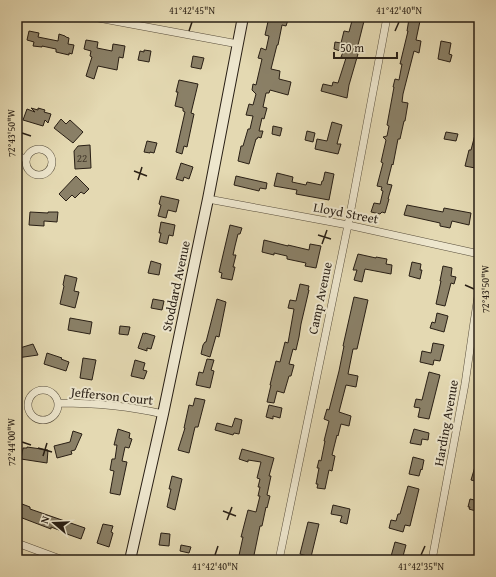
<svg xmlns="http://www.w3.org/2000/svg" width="496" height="577" font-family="'Gentium Book Plus',serif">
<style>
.building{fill:#8a8067;stroke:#291f15}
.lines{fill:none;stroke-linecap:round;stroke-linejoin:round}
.street-casing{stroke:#584e3c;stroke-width:8}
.secondary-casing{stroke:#291f15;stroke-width:12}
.street{stroke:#ede6cd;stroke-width:7}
.secondary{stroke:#ede6cd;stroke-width:10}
.ticks{fill:none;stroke:#291f15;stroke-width:1.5}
.labels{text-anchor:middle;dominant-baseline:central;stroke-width:4;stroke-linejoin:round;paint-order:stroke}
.number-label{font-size:11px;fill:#41372a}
.street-label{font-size:13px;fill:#291f15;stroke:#ede6cd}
.neatline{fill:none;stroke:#291f15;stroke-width:1.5}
.ticks-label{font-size:10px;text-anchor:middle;fill:#291f15}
</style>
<rect width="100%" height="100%" fill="#e4d9b2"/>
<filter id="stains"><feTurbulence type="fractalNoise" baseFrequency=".005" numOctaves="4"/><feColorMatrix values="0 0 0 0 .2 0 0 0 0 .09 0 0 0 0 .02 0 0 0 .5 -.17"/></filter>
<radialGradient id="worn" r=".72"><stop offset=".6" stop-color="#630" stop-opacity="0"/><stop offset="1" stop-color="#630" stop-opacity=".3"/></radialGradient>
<path class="building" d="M269,17H289L286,26L282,25L278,45H277L271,69L280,71L279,79L291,82L288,95L270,90L269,93H266L263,107L267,108L264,119L262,118L259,131H263L261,138L258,137L257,139H256L249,164L238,161L241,146H243L248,129H250L253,116L246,115L249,104L253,105L256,94L252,90L253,84L256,85L262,59L258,58L261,48L266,50L269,36L265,35Z
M353,17H365L356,53L358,54L349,85L347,98L321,91L323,84L332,86L333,82L338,83L346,58L341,57L343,52L334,49L335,42L341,43L344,31L349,32Z
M409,19L420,21L416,40L421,41L419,53L414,51L403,94L402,102L408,103L405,121H404L400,139H398L393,165L392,164L387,184L392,185L388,199H389L385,213L382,212L380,214L371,212L374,203L380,204L383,191L381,190L382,187L377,186L383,163L381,162L386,140L383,137L387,136L389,126L387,125L394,87H393L395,79L399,80L402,64H400L408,31H407Z
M29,31L39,33L38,37L58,41L59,34L65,36L66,37L69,38L68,44L74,45L72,54L69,53V55L56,52V49L42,46V47L33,46L34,42L27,40Z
M86,40L98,42L97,48L112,51L113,44L125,46L123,58L119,57L117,70L98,66L94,79L86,76L92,57L90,56L91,51L84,49Z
M441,41L451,43L449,54L452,55L450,62L438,59Z
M144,50L151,51L149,62L138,60L140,51L144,52Z
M193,56L204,58L201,69L191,67Z
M179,80L198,84L191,113L194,114L187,147L184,146L182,154L176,152L185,112L183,111V108L175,106L178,92H176Z
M31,108L38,110V108L45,110L44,112L51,114L48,123L45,120L43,126L23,120L27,109L35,112Z
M61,119L66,124L70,120L83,132L73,143L54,128Z
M332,122L342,125L337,144H341L338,154L315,149L317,139L327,141Z
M273,126L282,128L280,136L272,134Z
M477,127H479V153L475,168L465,166L469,150H471Z
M307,131L315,133L313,142L305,140Z
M446,132L458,134L456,141L444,139Z
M147,141L157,143L154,153L150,152V153L144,152Z
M90,145L91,168L75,169L74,151L78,146Z
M181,163L193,167L189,179L184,177L183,181L176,179Z
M325,172L334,174L329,200L296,194L297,190L274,186L277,173L293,177L292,182L306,185L307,182L321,185L322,181H323Z
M76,176L89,189L84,194L81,192L75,198L72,195L66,201L59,194Z
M236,176L267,183L266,189L260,188L259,191L234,185Z
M161,196L179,200L176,212L168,210L166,218L158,216L161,205L159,204Z
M407,205L443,212L444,208L471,213L469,225L452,221L450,228L440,226V223L404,215Z
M30,212L48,213V212H58L57,222L44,221V226L29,225Z
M161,222L175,225L173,236L169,235L167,244L159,242L161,233H159Z
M230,225L242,228L240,234H238L235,246L233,255H236L233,267H235L232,280L221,278L222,273L219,272Z
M264,240L288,246V245L309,250L310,244L321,246L316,268L305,266L306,263L287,259V256L274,253V255L262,252Z
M358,254L376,258V257L387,259L386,264L392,265L391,274L365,269L362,282L354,280L357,270H353Z
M151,261L161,264L159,275L148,273Z
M412,262L421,264L420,270H422L420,279L409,276Z
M443,266L452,268L451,276L456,277L454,284L451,283L445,306L436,304L441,281H440Z
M65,275L77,278L74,291L79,292L75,308L60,304L64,286L63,285Z
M300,284L309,286L308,290H309L301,324L299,337L296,350L293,349L289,364L294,365L291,376H289L284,393L277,391L274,403L267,402L271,385H270L276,361L280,362L285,342L288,343L294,309L288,308L290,300L296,301Z
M354,297L368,300L357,349H353L348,374L358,376L356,387L346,385L339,412L351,416L349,426L341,424L338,436L337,435L332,455L335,456L332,471L329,470L325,489L317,488L318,484H316L319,468H317L319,460L321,461L325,441H324L329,421L324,419L327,409L329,410L339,371L344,346H343Z
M153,299L164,301L162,310L151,308Z
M217,299L226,302L219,337L216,336L210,357L201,354L203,345L205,342H206Z
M437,313L448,316L444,332L430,328L432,322L435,323Z
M70,318L92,322L90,334L68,330Z
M120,326L130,327L128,335L119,334Z
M143,333L145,334V333L155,336L151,349L147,348V351L138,348Z
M433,343L444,345L440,361L434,360L433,365L420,362L422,351L431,353Z
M33,344L38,355L17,358V350L23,347Z
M47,353L62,358L61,359L69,362L66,371L44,364Z
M83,358L96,360L92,380L80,378Z
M207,359L214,360L211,370L214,371L210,388L196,385L199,372L203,373Z
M135,360L145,363L143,370L147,371L144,379L131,376Z
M429,372L440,375L429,419L418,417L420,408L414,407L416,399L422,400Z
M195,398L205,400L198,427H195L189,453L178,450L185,428H184L189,405L193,406Z
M269,405L282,408L280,418L273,416V419L266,417Z
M235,418L242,420L239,434L234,433L233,435L215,430L217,423L232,427Z
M118,429L130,433L129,438L132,439L129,448L125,447L122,461L127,462L120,495L110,493L114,471L110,470L112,459H115L117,445H114Z
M414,429L429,433L428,440L422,439L421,445L410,443Z
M73,431L82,434L75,450L71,451L72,454L57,458L54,446L70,442Z
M27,447L48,450L47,463L21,459L23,448H27Z
M242,449L274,458L269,476H271L267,495L270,496L267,508L266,507L262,526H260L253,560H238L243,537H241L248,510L256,512L260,496H258L260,487H258L260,479L257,478L261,462L248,460V462L239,459Z
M413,457L424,460L422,470L421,469L419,476L409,474Z
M477,460H479V482L471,480Z
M172,476L182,479L175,510L167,507L171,489H169Z
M408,486L419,489L410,526L405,525L403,532L389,528L391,520L396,521L398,514H400Z
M470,499L479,501V512L469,509L470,507H468Z
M22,504L30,507V509L85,528L81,539L64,533V532L51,527V529L17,516V505Z
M333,505L350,509L347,524L340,522L342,516L331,514Z
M308,522L319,524L311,557L300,554Z
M103,524L113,526L111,532L113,533L109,547L97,543Z
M161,533L170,534L169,546L159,545Z
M395,542L406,545L402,560H390Z
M181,545L191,547L189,553L180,551Z"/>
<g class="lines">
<defs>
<path id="street" d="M93,17L238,44
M26 162a13 13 0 1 1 26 0a13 13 0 1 1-26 0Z
M17,156L26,159
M208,199L348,225L479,254
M28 405a15 15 0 1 1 30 0a15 15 0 1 1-30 0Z
M59,403C94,403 129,406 163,414
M17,543L63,560
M279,560L348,225L387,17
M432,560L465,384L474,322L479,290"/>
<path id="secondary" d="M130,560L163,414L208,199L243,17"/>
</defs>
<use href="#street" class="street-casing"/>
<use href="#secondary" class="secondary-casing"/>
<use href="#street" class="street"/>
<use href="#secondary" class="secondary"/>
</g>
<path class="ticks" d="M189,31L192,22M395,31L399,22M22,133L31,136M134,171L147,176M138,180L142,167M318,235L331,239M322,244L327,230M465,285L474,289M22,442L31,445M38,448L52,452M43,456L47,443M223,511L236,516M227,520L232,507M215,555L218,546M421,555L425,546"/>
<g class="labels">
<g class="number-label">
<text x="82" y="158">22</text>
</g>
<g class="street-label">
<text transform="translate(346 213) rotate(11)">Lloyd Street</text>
<text transform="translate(176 286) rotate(-78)">Stoddard Avenue</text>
<text transform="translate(320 298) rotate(-78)">Camp Avenue</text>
<text transform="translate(112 396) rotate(6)">Jefferson Court</text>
<text transform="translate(446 423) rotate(-80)">Harding Avenue</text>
</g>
</g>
<rect width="496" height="577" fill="none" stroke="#e4d9b2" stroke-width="44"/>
<g transform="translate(54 523) rotate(289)" stroke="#ede6cd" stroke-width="3" paint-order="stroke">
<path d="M0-3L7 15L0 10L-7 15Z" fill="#291f15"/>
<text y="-6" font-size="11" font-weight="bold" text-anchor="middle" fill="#291f15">N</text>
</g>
<path d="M334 52v6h63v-6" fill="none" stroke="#291f15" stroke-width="2"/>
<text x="340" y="52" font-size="12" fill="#291f15" stroke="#ede6cd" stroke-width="3" paint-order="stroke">50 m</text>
<rect x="22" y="22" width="452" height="533" class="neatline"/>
<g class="ticks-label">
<text x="192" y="14">41°42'45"N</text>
<text x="399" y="14">41°42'40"N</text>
<text transform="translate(11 133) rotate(-90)" y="4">72°43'50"W</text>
<text transform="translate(485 289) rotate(-90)" y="4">72°43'50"W</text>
<text transform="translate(11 442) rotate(-90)" y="4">72°44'00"W</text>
<text x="215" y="570">41°42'40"N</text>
<text x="421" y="570">41°42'35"N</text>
</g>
<rect width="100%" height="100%" filter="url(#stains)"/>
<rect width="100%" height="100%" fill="url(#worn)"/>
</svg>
